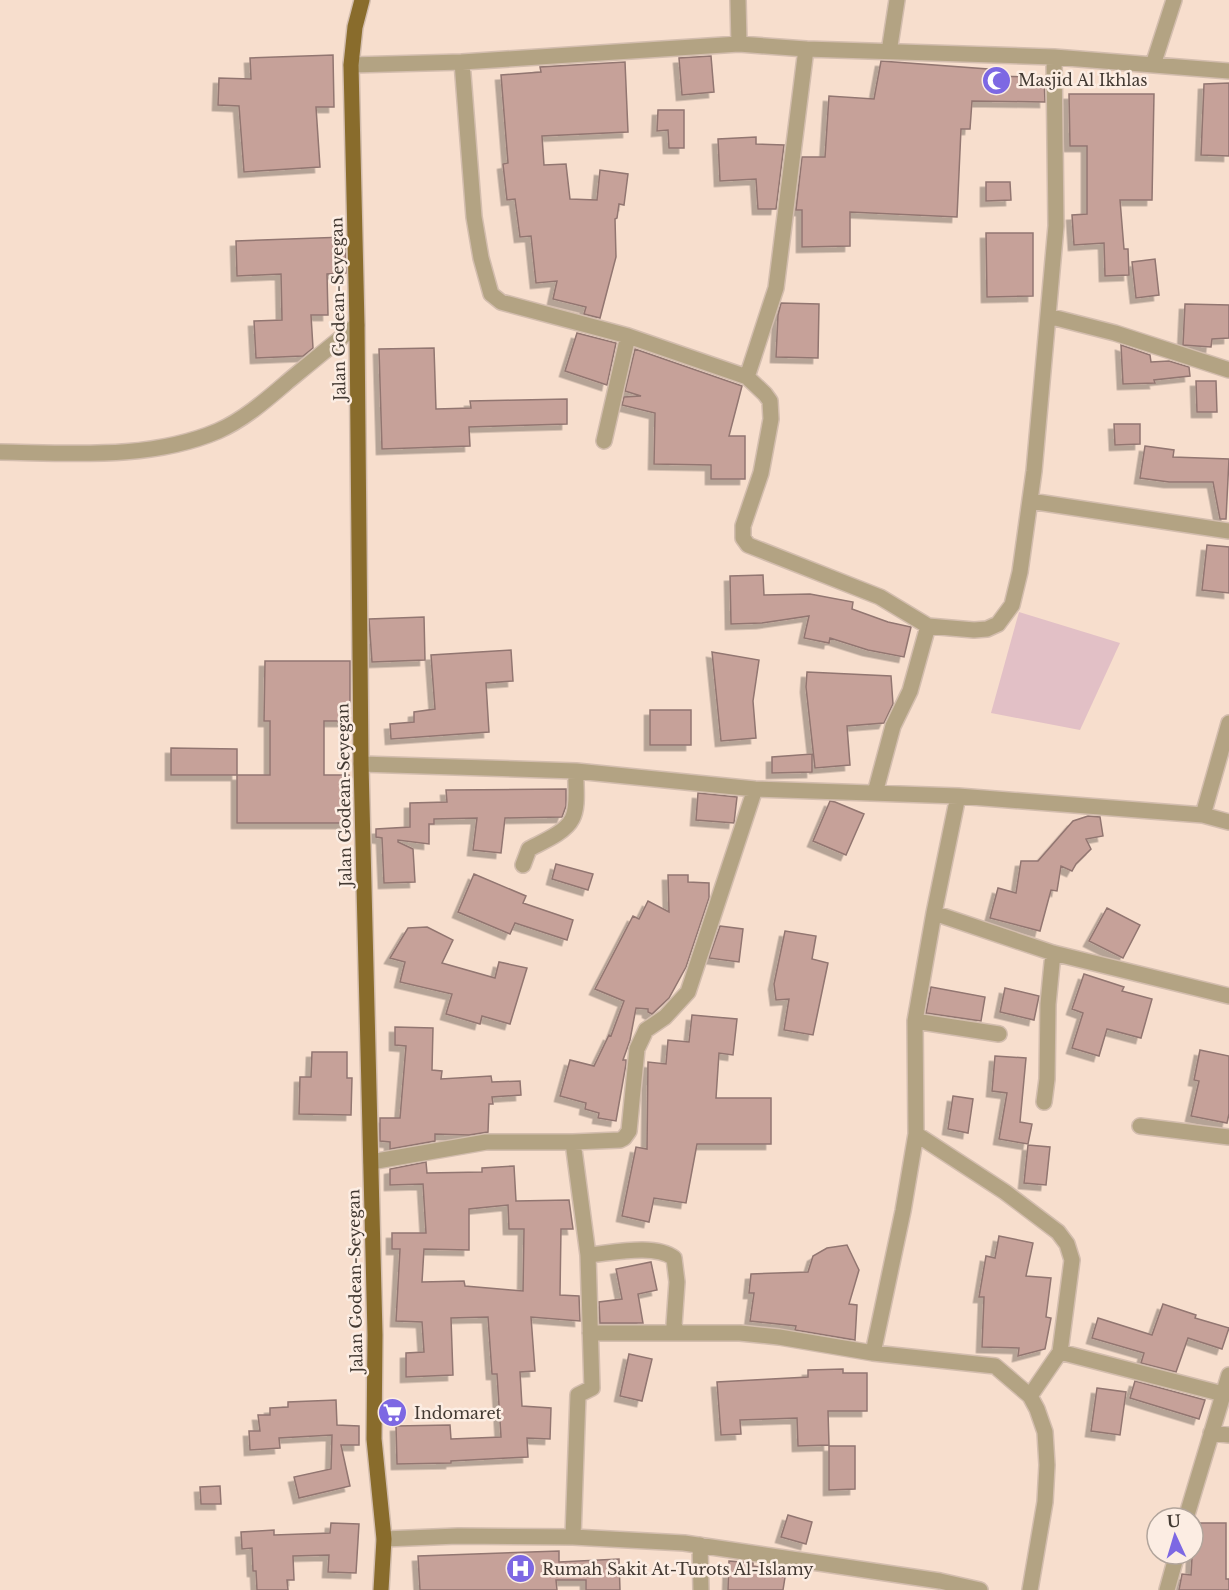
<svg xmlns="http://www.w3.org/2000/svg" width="1229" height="1590" font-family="'Libre Baskerville',serif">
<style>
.green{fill:#e2c0c6}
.building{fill:#c6a199;stroke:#927671;stroke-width:1.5;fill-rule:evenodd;filter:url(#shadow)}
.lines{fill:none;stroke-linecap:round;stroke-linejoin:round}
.minor-casing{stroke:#d3bdae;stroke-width:18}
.major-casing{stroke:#d3bdae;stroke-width:18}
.minor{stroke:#b3a383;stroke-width:15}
.major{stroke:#896c2c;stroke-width:15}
.labels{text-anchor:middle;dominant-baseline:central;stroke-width:5;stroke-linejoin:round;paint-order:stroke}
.poi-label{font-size:16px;fill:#423932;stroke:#fcede3;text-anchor:start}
.street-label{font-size:16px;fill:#423932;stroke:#fcede3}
</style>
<defs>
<filter id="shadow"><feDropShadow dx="-5.5" dy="5.5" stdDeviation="0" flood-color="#0004"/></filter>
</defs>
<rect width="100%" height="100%" fill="#f7decd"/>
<path class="green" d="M1019,612L1120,643L1080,730L991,713Z"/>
<path class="building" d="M333,55L334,107H316L320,167L244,172L239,106L218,105L219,78L251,79L250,58Z
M711,56L714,92L682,95L679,58Z
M881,61L988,69V76L1044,77L1045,102L972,101L970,129H961L957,217L850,212V246L802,247V210H796L802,157H825L829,96L874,99Z
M625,62L628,132L542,136L544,165L566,164L570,199L597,200L600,170L628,174L624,205L619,204L617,218L615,219L616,257L600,318L584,314L586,307L553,299L557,281L536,283L531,236L520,237L515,199L507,200L503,164L508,163L501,75L541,72L540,67Z
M1229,83V156L1201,155L1204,84Z
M1069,94H1154L1152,200H1120L1124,249H1128L1129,275L1105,276L1104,243L1074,245L1072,215L1087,214V146H1070Z
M658,110H684V148H669L668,130L657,131Z
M756,137V144L784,145L776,209H758L756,179L720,181L718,139Z
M986,182H1010L1011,200L986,201Z
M986,233H1033V296L987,297Z
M345,237L346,273L327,274L328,315H311L313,348L303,356L256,358L254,321L282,320L281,274L237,276L236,241Z
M1155,259L1159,295L1136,298L1132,262Z
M781,303L819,304L818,358L776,357L778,315Z
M1185,304L1229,305V338L1212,339L1211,347L1183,345Z
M577,333L616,343L607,385L565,371Z
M1121,345L1150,355L1151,362L1169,361L1189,367L1190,376L1154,380L1155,383L1123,384Z
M434,348L436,409L471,408L470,401L567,399V424L469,427L470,446L382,449L379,349Z
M635,349L742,386L729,436H745V479H711V465L654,464L655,413L622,405L624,397L641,396L625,391Z
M1196,381H1216L1217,412H1197Z
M1114,424H1140V444L1115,445Z
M1145,446L1174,450L1173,457L1229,459L1226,519H1220L1213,482H1169L1140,478Z
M1207,545L1229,547V593L1202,590Z
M763,575L764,595L810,594L853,602L852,609L888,622L911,627L904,657L868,650L830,638L829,643L804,638L809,616L762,623L731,624L730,576Z
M424,617L425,660L372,662L369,619Z
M511,650L513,681L486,683L489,732L391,739L390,724L414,722V712L435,709L431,655Z
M712,652L759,660L753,701L756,738L721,741Z
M265,661H350V721H324V775H349V823H237V775H270V721H264Z
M807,672L891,676L893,704L884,723L847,726L850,765L815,768L806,687Z
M650,710H691V745H650Z
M171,748L237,749V775H171Z
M812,754V772L772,773V757Z
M566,789V806L562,817L505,818L501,853L473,850L477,818L434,819V824H429V844L398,840V842L413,849L415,882L384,883L382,838L376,837V829L410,827V803L447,802L446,790Z
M698,793L737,797L734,823L696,820Z
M830,801L835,802L864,814L846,855L813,841Z
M1088,816L1100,817L1103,836L1086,839L1091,849L1076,864L1072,871L1061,866L1057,891L1051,890L1040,931L990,918L998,888L1016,893L1021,861H1038L1073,821Z
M556,864L593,874L588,890L552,879Z
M474,874L526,896L523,903L573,920L567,940L515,923L510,934L458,912Z
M668,875H688V882L709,883V898L686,967L669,998L652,1014L648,1012V1009L636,1008L630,1040L623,1060H626V1064L616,1121L598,1118L599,1113L585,1109L586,1103L560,1096L570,1060L594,1066L609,1035L611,1036L624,1001L595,989L633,916L639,919L648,901L669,912Z
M1107,908L1140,925L1123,958L1089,941Z
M720,926L743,929L739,962L709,958Z
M427,927L453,940L442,963L495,978L499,962L527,968L510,1024L482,1016L480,1024L446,1014L452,994L400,982L405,962L390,958L408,928Z
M785,931L816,936L812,959L828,963L813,1035L784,1030L789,999L776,1000L774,984Z
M1084,974L1124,987L1122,991L1152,999L1141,1038L1107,1029L1099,1056L1072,1048L1083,1013L1072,1009Z
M931,987L985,997L981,1021L926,1013Z
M1005,988L1039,996L1034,1020L1000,1012Z
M692,1015L737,1019L733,1055L719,1053L716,1098H771V1144H697L686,1203L654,1198L649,1222L622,1216L636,1147L647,1149L648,1062L666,1064L668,1040L689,1042Z
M395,1027L433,1028L432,1070L442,1071L441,1079L491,1076L492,1082L520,1081L521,1095L492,1097L493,1104H489L488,1132L469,1135L435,1134V1141L390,1149V1142L380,1141V1118H400L406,1046L395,1045Z
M1200,1050L1229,1056V1114L1227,1123L1191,1116L1199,1081L1194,1080Z
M312,1052H347V1078H352L351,1115L299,1114L300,1077H311Z
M995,1056L1026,1058L1020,1122L1032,1124L1028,1144L999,1139L1007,1093L992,1091Z
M953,1096L973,1099L968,1133L948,1129Z
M1028,1145L1050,1147L1046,1185L1024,1183Z
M426,1162L427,1173L482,1172V1168L514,1166L516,1201L569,1200L573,1229H561L560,1295L579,1296L580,1321L531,1317L535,1371L520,1372L522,1406L551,1408L550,1439L527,1438L528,1457L451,1461V1463L397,1464L396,1426L450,1425L451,1439L501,1437L497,1374H492L488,1317L451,1318L453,1375L406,1377V1353L424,1352L422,1322L396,1321L400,1249H392V1233H426L423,1184L390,1185V1169ZM508,1205L509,1229H524L523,1291L465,1286L464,1281L422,1282L424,1249L469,1250V1209Z
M999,1236L1033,1243L1026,1276L1051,1278L1046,1317L1051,1318L1045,1349L1018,1356L1019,1348L982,1347L984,1297H979L986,1256L995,1258Z
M847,1245L859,1270L849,1304L857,1305L855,1340L795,1330L796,1326L750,1321L754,1293H749L751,1274L808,1272L813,1256L827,1248Z
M651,1262L657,1290L638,1294L643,1323H600L599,1302L622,1299L616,1269Z
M1163,1304L1196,1315L1195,1318L1229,1328L1222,1349L1188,1338L1176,1372L1141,1363L1144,1353L1092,1338L1098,1318L1152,1335Z
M629,1354L652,1359L642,1401L620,1396Z
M843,1369V1373H867V1411H828L829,1445L798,1446L797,1418L740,1420L741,1434L721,1435L717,1382L808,1377V1370Z
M1135,1381L1205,1400L1199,1419L1130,1398Z
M1097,1388L1126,1392L1120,1435L1091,1431Z
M336,1400L337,1425L359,1426V1445H341L350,1486L299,1498L294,1477L331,1469L332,1435L279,1438L280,1448L250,1450L249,1431H260L258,1415H270V1408L288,1407V1402Z
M829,1446H855V1489L829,1490Z
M220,1486L221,1504H201L200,1487Z
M788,1515L812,1522L806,1544L781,1537Z
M331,1523L359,1524L356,1573L328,1572L329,1555L293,1556L294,1580H287L288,1590H257L256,1571H253L252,1548L242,1549L241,1532L274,1530V1535L330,1533Z
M1194,1523H1226V1579H1229V1590H1179L1182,1574L1191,1575Z
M559,1551V1562L619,1559L620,1590H586V1580H556L557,1590H420L418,1556Z
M729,1561L753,1563V1566L786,1571L783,1590H728Z"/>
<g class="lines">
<defs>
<path id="minor" d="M738,0L739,44
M889,52L897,0
M462,62L474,217L481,258L491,294L501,302L628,336L747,377L765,394L770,401L771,419L761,473L743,526V538L748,545L880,597L928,626L974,630L987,629L998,624L1012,605L1020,572L1034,471L1056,226L1054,57
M351,65L462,62L739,44L806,49L1054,57L1229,71
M1153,65L1174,0
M1048,316L1115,333L1229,370
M747,377L776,288L806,49
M604,441L628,336
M0,452C72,453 150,460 218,431C243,420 265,401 286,383C309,364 333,344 357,325
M1030,501L1229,531
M361,764L576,771L755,789L958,796L1203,815L1229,822
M875,793L893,726L910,691L928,626
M1203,815L1229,723
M523,865L529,849C542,842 565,833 572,819C579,806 575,785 576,771
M934,913L1053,953L1229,996
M915,1021L999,1034
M1044,1102L1047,1079L1048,1004L1053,953
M1140,1126L1229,1137
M916,1134L1005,1192L1058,1232L1067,1244L1072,1260L1060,1352L1223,1394
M371,1162L486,1142H573
M588,1255C612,1253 655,1243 674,1258L677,1282L674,1325L678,1333
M590,1333H740L779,1337L873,1353L995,1366L1030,1396L1037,1409L1045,1432L1047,1465L1045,1502L1030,1590
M873,1353L903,1211L916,1134L915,1021L934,913L958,796
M1030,1396L1060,1352
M1211,1433L1229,1435
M1186,1518L1229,1375
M573,1537L578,1395L592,1388L588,1255L573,1142L620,1140L624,1138L629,1131L637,1049L646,1030L665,1017L688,992L755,789
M384,1539L458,1536L573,1537L684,1543L940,1581L980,1590
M700,1545L701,1590
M1167,1590L1177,1554"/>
<path id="major" d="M362,0L355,27L351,65L357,325L361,764L375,1335L374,1439L384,1539L381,1590"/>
</defs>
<use href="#minor" class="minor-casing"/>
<use href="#major" class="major-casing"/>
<use href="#minor" class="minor"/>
<use href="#major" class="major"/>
</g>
<defs>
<symbol id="mosque-disc" viewBox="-11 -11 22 22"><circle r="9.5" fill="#7d68e3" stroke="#fcede3"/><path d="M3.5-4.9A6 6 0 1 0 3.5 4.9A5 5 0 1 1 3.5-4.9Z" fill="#fff"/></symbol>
<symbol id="supermarket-disc" viewBox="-11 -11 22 22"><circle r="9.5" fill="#7d68e3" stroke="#fcede3"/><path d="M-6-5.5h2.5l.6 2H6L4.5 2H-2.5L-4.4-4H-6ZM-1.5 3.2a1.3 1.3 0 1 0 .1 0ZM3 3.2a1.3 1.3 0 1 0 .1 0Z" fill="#fff"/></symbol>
<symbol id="hospital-disc" viewBox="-11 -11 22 22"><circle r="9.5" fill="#7d68e3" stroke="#fcede3"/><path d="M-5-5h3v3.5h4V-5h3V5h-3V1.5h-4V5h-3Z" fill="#fff"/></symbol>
</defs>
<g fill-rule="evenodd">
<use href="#mosque-disc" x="980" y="64" width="33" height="33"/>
<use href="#supermarket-disc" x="376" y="1396" width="33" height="33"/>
<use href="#hospital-disc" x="504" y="1552" width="33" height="33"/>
</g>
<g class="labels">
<g class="poi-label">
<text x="1018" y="80">Masjid Al Ikhlas</text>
<text x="414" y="1413">Indomaret</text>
<text x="542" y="1569">Rumah Sakit At-Turots Al-Islamy</text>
</g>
<g class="street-label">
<text transform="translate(338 309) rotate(-91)">Jalan Godean-Seyegan</text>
<text transform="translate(344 795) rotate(-91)">Jalan Godean-Seyegan</text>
<text transform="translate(355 1281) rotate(-91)">Jalan Godean-Seyegan</text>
</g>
</g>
<g transform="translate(1175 1536) rotate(356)"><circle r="28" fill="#fcede3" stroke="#b2a59c" stroke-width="1.5"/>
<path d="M0-4.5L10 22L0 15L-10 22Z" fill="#7d68e3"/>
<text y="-9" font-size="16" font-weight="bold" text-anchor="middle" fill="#423932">U</text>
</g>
</svg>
